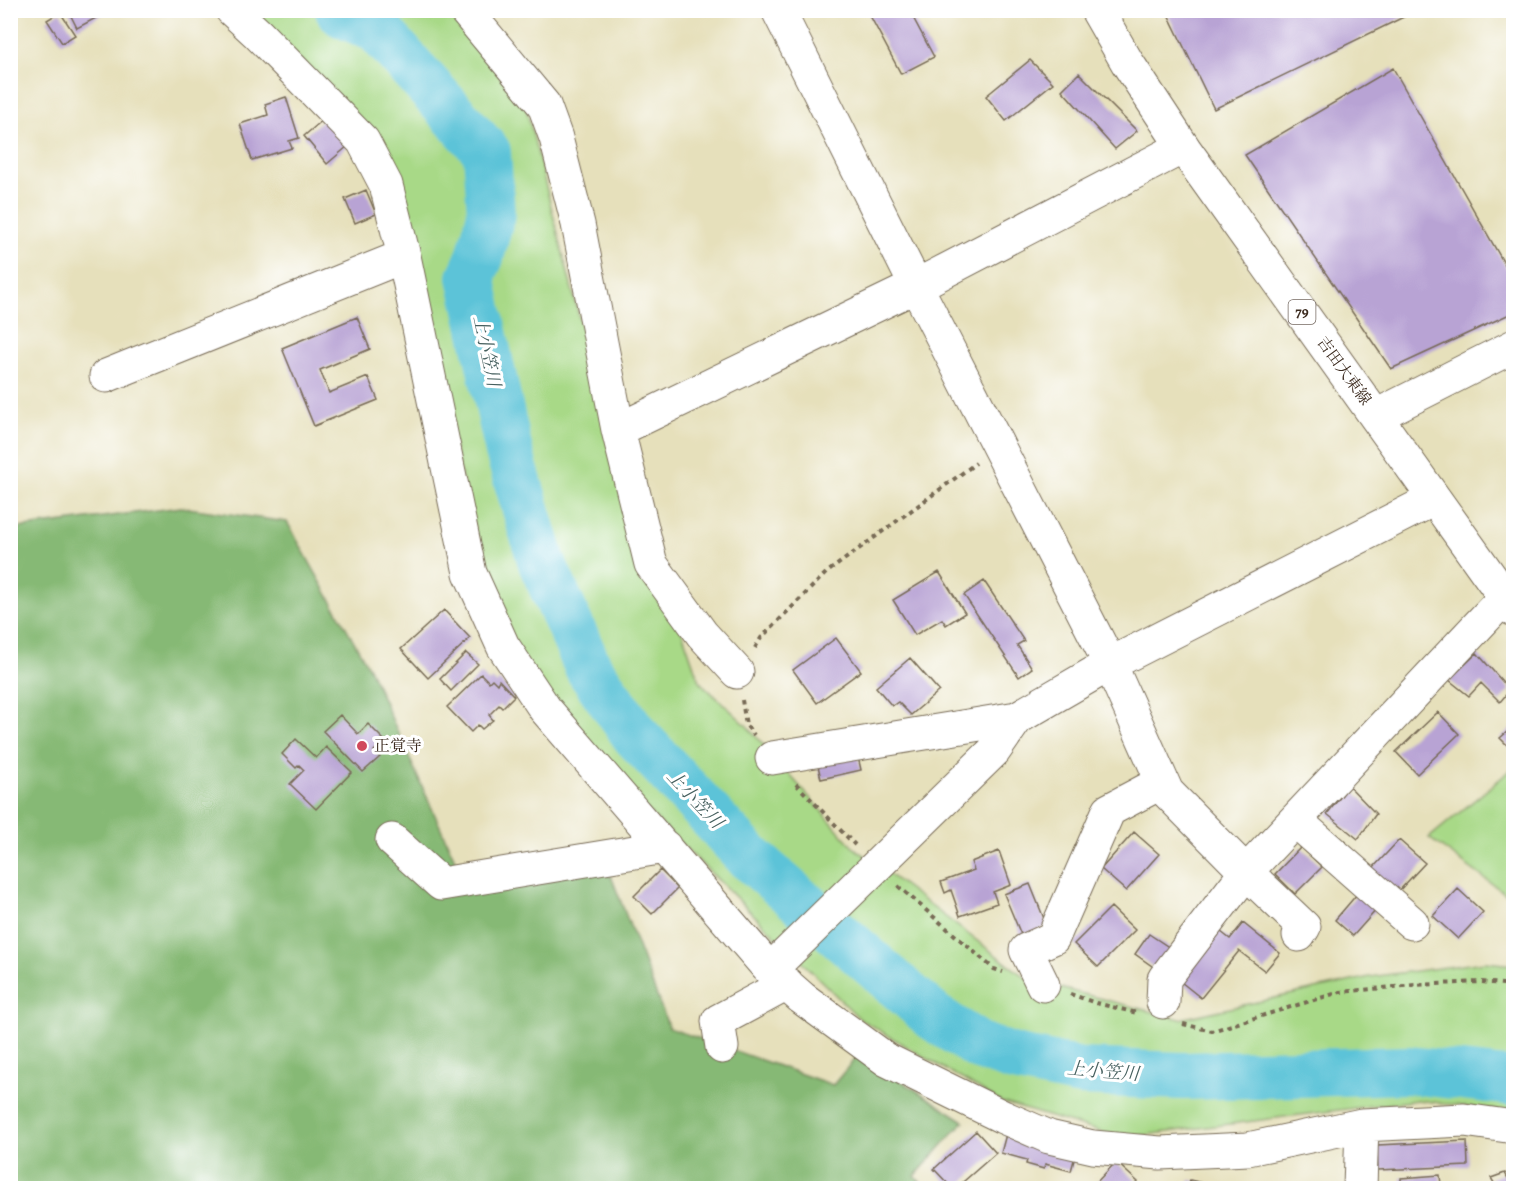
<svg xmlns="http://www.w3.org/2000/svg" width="1524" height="1199" font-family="Alegreya,'Noto Serif JP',serif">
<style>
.green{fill:#a8d987;stroke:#728252;stroke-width:1.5}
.forest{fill:#86b974;stroke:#607249;stroke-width:1.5}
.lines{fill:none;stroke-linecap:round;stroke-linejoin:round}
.river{stroke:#5bc3d8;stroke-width:48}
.building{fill:#b8a3d4}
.minor-casing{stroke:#776a55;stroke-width:35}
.major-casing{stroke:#776a55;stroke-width:35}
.path{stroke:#776a55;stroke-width:4;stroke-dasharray:4.5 4.5;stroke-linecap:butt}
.minor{stroke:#fff;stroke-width:33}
.major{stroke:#fff;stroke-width:33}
.poi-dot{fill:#d1495b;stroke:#fff;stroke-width:2}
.labels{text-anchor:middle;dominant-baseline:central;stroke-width:6;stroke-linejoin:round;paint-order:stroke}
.shield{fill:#fff;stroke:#766a62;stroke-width:1.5}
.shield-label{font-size:15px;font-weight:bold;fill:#3b2a1e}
.street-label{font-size:16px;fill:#3b2a1e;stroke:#fff}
.poi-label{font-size:16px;fill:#3b2a1e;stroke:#fff;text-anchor:start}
.water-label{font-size:18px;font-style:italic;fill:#46605f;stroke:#fff}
</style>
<rect width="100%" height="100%" fill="#fff"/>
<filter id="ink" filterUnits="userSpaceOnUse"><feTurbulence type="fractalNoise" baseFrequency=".0167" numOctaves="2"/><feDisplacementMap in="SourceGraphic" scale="12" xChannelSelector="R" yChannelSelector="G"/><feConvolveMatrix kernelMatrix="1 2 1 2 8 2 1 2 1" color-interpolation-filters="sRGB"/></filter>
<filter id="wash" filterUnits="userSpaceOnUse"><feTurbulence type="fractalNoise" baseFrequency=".008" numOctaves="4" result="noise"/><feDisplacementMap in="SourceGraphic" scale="24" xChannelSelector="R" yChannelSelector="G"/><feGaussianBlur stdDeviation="1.35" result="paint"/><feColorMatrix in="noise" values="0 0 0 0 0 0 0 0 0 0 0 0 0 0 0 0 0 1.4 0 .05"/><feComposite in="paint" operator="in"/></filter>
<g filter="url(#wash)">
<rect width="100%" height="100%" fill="#e6e0bb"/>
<path class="green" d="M228,11H456L519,80L595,380L699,681L746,725L853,847L1029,980L1180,1019L1370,977L1485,962L1513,965V1113L1418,1100L1121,1138L1001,1102L860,1019L560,725L503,646L383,156Z
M1513,768V899L1429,838Z"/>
<path class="forest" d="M181,507L287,522L370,670L464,880L601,858L613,881L669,1028L833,1085L859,1054L964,1121L915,1176L925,1188H11L10,529Z"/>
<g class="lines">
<path class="river" d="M339,10L343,14L377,29L487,152L491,214L480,257L471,277L509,452L542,563L589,669L635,735L747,855L934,1017L979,1046L1014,1058L1081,1072L1183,1076L1409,1070L1514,1082"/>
</g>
<g id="blocks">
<path class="building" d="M68,10H111L77,28Z
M867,10H909L934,57L901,74Z
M1166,10H1418L1214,109Z
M60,12L75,35L62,43L47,20Z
M1030,60L1053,83L1006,121L986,96Z
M1393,68L1514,281V312L1391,369L1245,155Z
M1079,73L1137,131L1115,149L1062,90Z
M286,97L299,138L289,141L292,148L252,160L240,124L268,115L265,104Z
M325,118L348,146L327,164L304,136Z
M366,190L376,214L355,223L345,199Z
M357,317L370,349L320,370L329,393L368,377L378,400L314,426L282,348Z
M939,572L965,613L946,625L942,619L915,635L893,600Z
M984,581L1024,641L1017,645L1032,668L1019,677L964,595Z
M444,610L470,638L428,678L401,649Z
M836,638L861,671L817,703L793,670Z
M466,653L478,664L451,691L440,679Z
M1477,653L1510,690L1500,702L1481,683L1469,696L1449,680Z
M910,658L939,691L911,715L898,702L892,706L876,687Z
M481,674L489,682L492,679L497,684L499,680L514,696L502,708L499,705L489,715L493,720L482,729L478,725L471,732L447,707Z
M1438,712L1459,734L1417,774L1396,752Z
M340,715L358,734L368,724L385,741L374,751L380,757L363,772L323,731Z
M1514,726V752L1500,738Z
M296,739L316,758L326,747L352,772L316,809L290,784L304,770L299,765L296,768L282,754Z
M857,752L861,770L821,779L817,761Z
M1349,786L1376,814L1358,839L1327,814Z
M1134,832L1159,854L1126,891L1101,869Z
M1399,840L1425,863L1396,894L1371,870Z
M1301,847L1322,867L1295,894L1275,874Z
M999,851L1011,885L993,892L997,903L960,916L951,890L945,893L941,882L974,870L971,862Z
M660,870L678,888L652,914L634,896Z
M1030,884L1047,926L1022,937L1004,894Z
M1458,889L1483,912L1458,939L1433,916Z
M1358,893L1377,909L1353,936L1335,920Z
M1111,907L1135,930L1098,967L1074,944Z
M1243,923L1280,953L1265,971L1239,951L1201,998L1176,978L1216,928L1230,939Z
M1149,934L1176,952L1162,973L1135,954Z
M976,1131L996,1153L956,1188H952L934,1169Z
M1006,1134L1075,1156L1071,1171L1045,1164L1044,1169L1026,1164L1027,1160L1001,1153Z
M1467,1141L1468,1166L1378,1170L1377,1145Z
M1116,1162L1138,1182L1132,1188H1091Z
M1505,1173L1513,1188H1497L1491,1178Z
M1440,1175L1441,1185L1425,1186V1188H1401V1178Z
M1190,1180L1211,1185L1210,1188H1187Z"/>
</g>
</g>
<g filter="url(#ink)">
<use href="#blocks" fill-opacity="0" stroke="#776a55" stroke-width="1.5"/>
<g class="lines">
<defs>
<path id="minor" d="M232,10L258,34L363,141L386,185L404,256L470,573L503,646L545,709L770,970L802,998L887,1060L1003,1117L1049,1137L1093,1147L1160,1153L1248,1149L1362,1125L1464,1120L1514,1127
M465,10L544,105L556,138L578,224L618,430
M778,10L916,286L1110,664L1167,792L1246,872L1505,597
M106,376L404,256
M1376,416L1514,346
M737,672L702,634L651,564L618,430L916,286L1183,147
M772,758L1017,718
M1295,820L1412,923
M392,840L441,884L665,847
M770,970L994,751L1017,718L1110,664L1434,499
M1043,985L1026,950L1053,938L1109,810L1162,782
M1163,1002L1164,979L1246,872L1304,927L1299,935
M722,1047L718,1021L787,984
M1360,1188L1362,1125"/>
<path id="major" d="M1097,10L1127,62L1183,147L1514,610"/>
</defs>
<use href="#minor" class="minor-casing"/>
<use href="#major" class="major-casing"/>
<path class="path" d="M755,648L761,638L826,573L976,463
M742,700L746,725L754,735
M796,784L855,845
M898,886L994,969L1003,972
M1070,994L1096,1003L1137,1013
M1183,1024L1212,1031L1340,992L1415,985L1481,982L1514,985"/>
<use href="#minor" class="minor"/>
<use href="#major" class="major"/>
</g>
</g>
<circle class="poi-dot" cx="362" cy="746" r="6"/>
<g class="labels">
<rect class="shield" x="1288.5" y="300" width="27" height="24" rx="4.5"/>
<g class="shield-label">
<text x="1302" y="312">79</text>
</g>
<g class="street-label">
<text transform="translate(1344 371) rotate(54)">吉田大東線</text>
</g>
<g class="poi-label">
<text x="374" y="746">正覚寺</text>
</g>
<g class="water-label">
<text transform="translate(487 351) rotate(78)">上小笠川</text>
<text transform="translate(695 799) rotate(47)">上小笠川</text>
<text transform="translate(1103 1071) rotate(5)">上小笠川</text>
</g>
</g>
<rect width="1524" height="1199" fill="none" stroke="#fff" stroke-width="36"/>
</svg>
